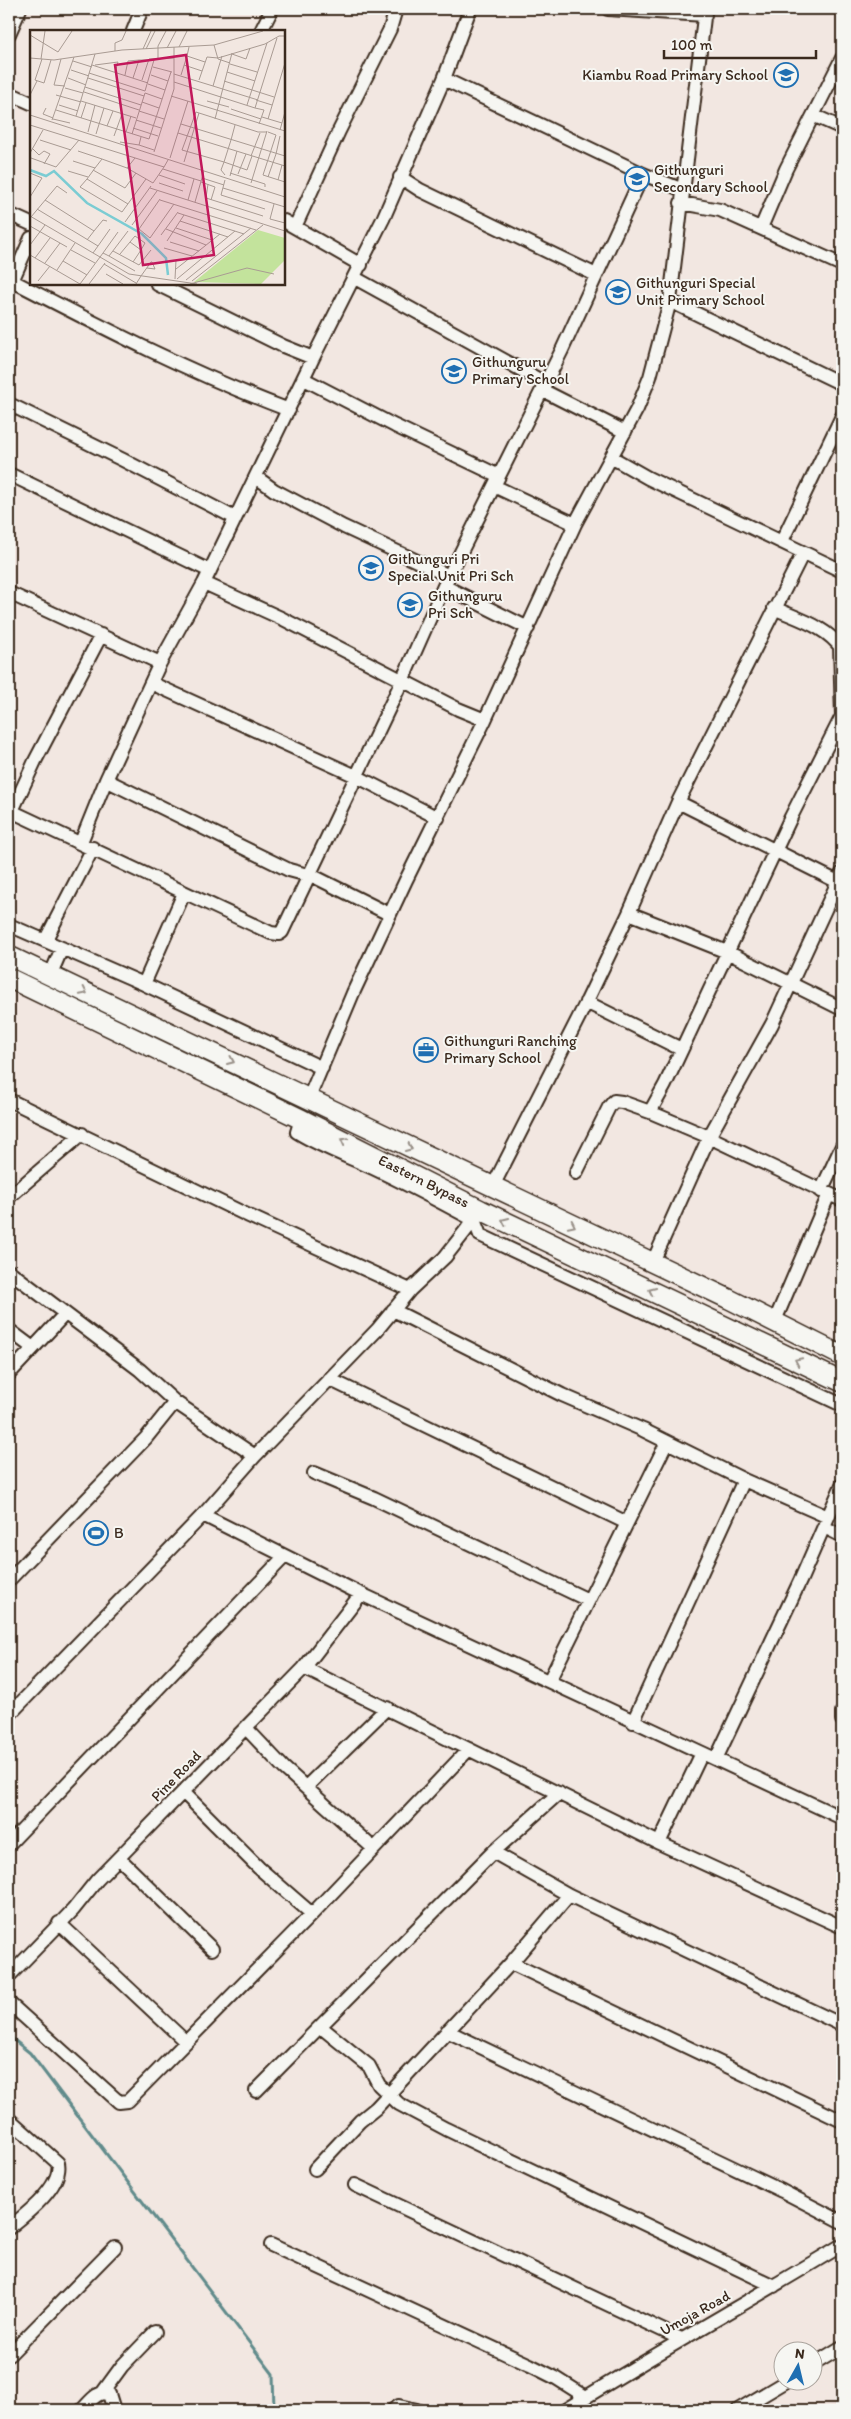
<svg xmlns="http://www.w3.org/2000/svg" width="851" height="2419" font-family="Itim,sans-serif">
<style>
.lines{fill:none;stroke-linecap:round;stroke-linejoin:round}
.stream{stroke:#618b8b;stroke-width:3}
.minor-casing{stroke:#3b2a1e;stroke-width:16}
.primary-casing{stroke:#3b2a1e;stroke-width:22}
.minor{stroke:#f6f6f2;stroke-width:12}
.primary{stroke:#f6f6f2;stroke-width:19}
.oneway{stroke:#989088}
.labels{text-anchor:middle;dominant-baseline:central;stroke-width:4;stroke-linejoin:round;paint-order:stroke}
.poi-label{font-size:15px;fill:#3b2a1e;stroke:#f6f6f2;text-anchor:start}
.street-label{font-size:15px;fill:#3b2a1e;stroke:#f6f6f2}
.inset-river{fill:none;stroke:#7bccd3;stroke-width:2.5}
.inset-road{fill:none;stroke:#a99b93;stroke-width:1}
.view{fill:#c2185b;fill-opacity:0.15;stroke:#c2185b;stroke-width:2.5}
.inset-edge{fill:none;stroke:#3b2a1e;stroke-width:2.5}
</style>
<rect width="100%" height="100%" fill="#f2e7e1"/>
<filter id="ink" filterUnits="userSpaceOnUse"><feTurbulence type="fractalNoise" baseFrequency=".02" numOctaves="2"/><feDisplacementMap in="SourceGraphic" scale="10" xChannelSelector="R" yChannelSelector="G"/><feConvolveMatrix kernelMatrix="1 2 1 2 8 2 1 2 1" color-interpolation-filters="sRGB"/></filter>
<g filter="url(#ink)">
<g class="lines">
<path class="stream" d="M9,2036L30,2053L273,2374L274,2410"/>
<defs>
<path id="minor" d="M608,9L705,15
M133,31L142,9
M261,31L272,9
M9,34L20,9
M444,79L643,174L683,190
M9,93L31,103
M815,116L842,128
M400,177L420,190L596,275
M681,203L720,210L842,265
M9,214L31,224
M284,221L361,265
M295,227L339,131L390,29L396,9
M761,228L786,169L842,58
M355,278L545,383
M9,279C100,326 192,374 289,410
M157,284L283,346L313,358L383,219L444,79L470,9
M9,288L31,238
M670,301L842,384
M304,379L395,426L499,476
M542,390L625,432
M9,404L123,460L235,518
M611,457L648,478L842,571
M9,474L210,571
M256,477L274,490L344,527L449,576
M494,486L575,524
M782,541L842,416
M204,583L283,619L458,709L485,720
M444,586L528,628
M9,593L160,663
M774,608C798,619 826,626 842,649
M840,645L842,717
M151,683L356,776L438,818
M842,716L791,817L665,1085L650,1112L709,1137L842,1200
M106,780L289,870L315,877L389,914
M678,802L842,884
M9,810L271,933L279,934L282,932L402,681L444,586L562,350L643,174
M12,811L35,761L101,635
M81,842L106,780L160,663L204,583L313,358
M184,893L144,984L322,1068
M629,913L727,952L842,1009
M9,925L144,984
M45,941L93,848
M50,976L62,948
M586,1002L681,1049
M9,1100L249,1216L410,1290L445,1257L474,1220C441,1202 407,1184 373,1168C347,1156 321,1147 297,1132L301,1119
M308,1100L353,993L406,880L485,720L575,524L637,409L650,377L670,301L705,9
M576,1173L609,1107L614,1101L622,1102L650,1112
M492,1188L585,1005L629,913L678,802L803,553
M821,1191L842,1146
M9,1197L82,1134
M479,1214L474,1220L480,1235L842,1405
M652,1264L709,1137L772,1024L842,873
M9,1271L140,1370L175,1402L255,1456L377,1330L410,1290
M393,1310L562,1395L643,1430L744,1480L828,1517
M774,1323L829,1194
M9,1330L33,1348
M9,1374L65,1314
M329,1379L627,1523
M314,1473L374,1498L588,1600
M203,1515L361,1594L842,1818
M824,1527L842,1536
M9,1580L146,1438L175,1402
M304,1668L659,1843L842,1927
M549,1681L667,1442
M842,1712V1720
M9,1715L203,1515L255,1456
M633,1722L744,1480
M246,1728L284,1768L373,1848
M716,1759L801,1579L842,1485
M306,1787L387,1708
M183,1792L259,1868L312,1914
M659,1843L702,1753
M9,1844L284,1557
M493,1852L569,1895L842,2025
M119,1858L212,1949
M59,1923L186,2042
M511,1963L842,2121
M9,1976L73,1910L97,1880L304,1668L361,1594
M9,2003L119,2102L128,2101L312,1914L469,1749
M321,2027L369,2066L379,2085L399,2104L446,2129L774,2286
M447,2031L782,2191L842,2222
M256,2091L493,1852L559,1793
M9,2119L58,2163C63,2186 25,2215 9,2228
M315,2169L360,2121L376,2108L511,1963L569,1895
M355,2185L681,2339
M271,2245L530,2365L556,2378L586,2397
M9,2355L115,2247
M814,2364L842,2347
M103,2392L122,2366L155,2332
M82,2410C90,2402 97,2390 109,2394L114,2410
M393,2410L399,2406L417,2410
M565,2410C656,2353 750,2301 842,2245
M738,2410L785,2382"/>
<g id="primary">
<path d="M9,956L729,1299L842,1356"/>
<path id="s1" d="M9,978L301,1119L481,1210L842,1382"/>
</g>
</defs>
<use href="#minor" class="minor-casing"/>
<use href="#primary" class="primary-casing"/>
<use href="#minor" class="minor"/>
<use href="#primary" class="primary"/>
</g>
<defs><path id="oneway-chevron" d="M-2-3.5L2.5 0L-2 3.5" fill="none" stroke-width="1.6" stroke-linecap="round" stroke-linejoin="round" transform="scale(1.25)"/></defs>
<g class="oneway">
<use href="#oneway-chevron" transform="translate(84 992) rotate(26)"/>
<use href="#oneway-chevron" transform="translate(231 1061) rotate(24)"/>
<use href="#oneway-chevron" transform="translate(344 1141) rotate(-153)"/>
<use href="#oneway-chevron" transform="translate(409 1148) rotate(25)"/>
<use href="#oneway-chevron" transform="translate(505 1221) rotate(-155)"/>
<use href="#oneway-chevron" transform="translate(572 1225) rotate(26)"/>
<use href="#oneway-chevron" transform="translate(652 1291) rotate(-155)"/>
<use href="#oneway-chevron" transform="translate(798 1361) rotate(-154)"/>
</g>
</g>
<defs>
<symbol id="school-ring" viewBox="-11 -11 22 22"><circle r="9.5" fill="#f6f6f2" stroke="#1f6fb2" stroke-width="1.5"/><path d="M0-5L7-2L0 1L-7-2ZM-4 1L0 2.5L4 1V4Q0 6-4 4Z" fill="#1f6fb2"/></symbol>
<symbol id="office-ring" viewBox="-11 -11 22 22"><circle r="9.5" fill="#f6f6f2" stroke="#1f6fb2" stroke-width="1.5"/><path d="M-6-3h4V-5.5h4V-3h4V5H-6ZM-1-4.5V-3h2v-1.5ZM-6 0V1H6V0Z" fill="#1f6fb2"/></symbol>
<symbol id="stadium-ring" viewBox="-11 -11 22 22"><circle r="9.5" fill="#f6f6f2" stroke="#1f6fb2" stroke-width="1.5"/><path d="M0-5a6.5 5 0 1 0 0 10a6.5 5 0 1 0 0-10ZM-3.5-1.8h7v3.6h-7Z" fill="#1f6fb2"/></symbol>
</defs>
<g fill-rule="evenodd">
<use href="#school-ring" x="772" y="61" width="28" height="28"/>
<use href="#school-ring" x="623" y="165" width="28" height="28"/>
<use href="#school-ring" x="604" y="278" width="28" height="28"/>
<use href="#school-ring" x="440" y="357" width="28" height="28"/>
<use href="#school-ring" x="357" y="554" width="28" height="28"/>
<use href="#school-ring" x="396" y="591" width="28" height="28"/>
<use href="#office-ring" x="412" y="1036" width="28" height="28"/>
<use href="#stadium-ring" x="82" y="1519" width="28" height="28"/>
</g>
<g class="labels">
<g class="poi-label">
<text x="768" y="75" text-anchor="end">Kiambu Road Primary School</text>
<text x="654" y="170">Githunguri<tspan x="654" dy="17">Secondary School</tspan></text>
<text x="636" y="283">Githunguri Special<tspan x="636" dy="17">Unit Primary School</tspan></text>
<text x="472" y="362">Githunguru<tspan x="472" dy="17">Primary School</tspan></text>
<text x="388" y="559">Githunguri Pri<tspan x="388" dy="17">Special Unit Pri Sch</tspan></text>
<text x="428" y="596">Githunguru<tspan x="428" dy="17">Pri Sch</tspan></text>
<text x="444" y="1041">Githunguri Ranching<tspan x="444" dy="17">Primary School</tspan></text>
<text x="114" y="1533">B</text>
</g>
<g class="street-label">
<text stroke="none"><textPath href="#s1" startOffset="462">Eastern Bypass</textPath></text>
<text transform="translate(176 1776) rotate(-46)">Pine Road</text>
<text transform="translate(695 2313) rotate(-29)">Umoja Road</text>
</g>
</g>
<g transform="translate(30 30)">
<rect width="255" height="255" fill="#f2e7e1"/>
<path d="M228,200L255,208V230L231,254L164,252Z" fill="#c3e39c"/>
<path class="inset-river" d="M0,140L16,146L24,141L57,173L112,204L136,228L138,245"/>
<path class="inset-road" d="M0,5L28,22L42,1M184,15L188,29L200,33M149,17L157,1M159,17L157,26L175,32M137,18L146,1M113,19L121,1M116,19L125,1M85,21V13L92,10L96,1M202,24L216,29L220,18M0,28L24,30L92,20L184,15L233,1M11,29L15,1M12,29L5,50L14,53L21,30M31,29L24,55L35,56M128,29V16L136,1M43,31L62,37M200,34L227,42M62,35L118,53M65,35L88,32L85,42M154,35L172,41M123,37L142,42M41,40L59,46M197,42L225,51M59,43L115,61L124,30M144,44L183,56L192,26M95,45L98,31L109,30M121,45L138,51M151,45L157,26M38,48L56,55M58,48L114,66M103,48L109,30H119M112,50L119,29L144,28M169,50L177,27L188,28L235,14L249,6H255M194,51L244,67M144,52L225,78M118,54L135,60M183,56L228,70M55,57L111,75M35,58L53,63M54,62L109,80M115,63L132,69M0,65L7,51M26,65L51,72M141,66L255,101M226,70L242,75M51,71L106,88M177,71L199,77M112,72L129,78M29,75L48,81M217,75L237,13M16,78L13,84L23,88M201,79L231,89M26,80L119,109L141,42M109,81L134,89M0,85L255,167M46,86L65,24M232,87L252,93M51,88L56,73M23,89L40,93M185,89L202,23M238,89L255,33M22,90L44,27M106,90L131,98M151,94L255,126M229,94L234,80L225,78L247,8M0,95L134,137L138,130M77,96L83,81M103,98L128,106M250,100L255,82M58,102L65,75M96,102L101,86M238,102L246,105L233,145L255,152M148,103L255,136M66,104L74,78M102,104L115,63M84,106L92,84M111,107L109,115L124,120M10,110L41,120M201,110L194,132L152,120L166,82L228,102H237M201,110L205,95M90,112L109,115M3,119L9,125L14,121L20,124L14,134M48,121L72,129M124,122L144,59V17M0,123L13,100M246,124L250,106M221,126L230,103M1,128L26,137L49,110M140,128L158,71M43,131L65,138L72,129L97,138L105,128M154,132L169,83M65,138L57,149L98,174M97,138L123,153L134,137M133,139L171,151M63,140L95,158L106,143M38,141L58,147M0,143L12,148L0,167M200,143L235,154V157M208,144L216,124M129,145L155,154M195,145L191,140L194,132L217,140L222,126M200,146L207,121M238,147L246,124M172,148L194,155M57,149L50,157L92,182L116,149M195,150L191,165L235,179M248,150L252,135M171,152L185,157L181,170M129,153L153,161M221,153L237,101M178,154L176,168L233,186M120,158L255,201M193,158L255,177M130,169L109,199L120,208L144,174M15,170L64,201L57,210M130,170L226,200M158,170L164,149M165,172L174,141M244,174L240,189L255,193M7,179L68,216L63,223M148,183L214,204M0,186L99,244L167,254M1,187L27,156L37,163M150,191L198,207M95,192L121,156M102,195L127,161M0,196L37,217M146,198L182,210M136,199L176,215M64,201L73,190L77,191M131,205L148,182M137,211L154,185M100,212L105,206L115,213L111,220M140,212L169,221M0,215L15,195M68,216L80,199M134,218L162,226M41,220L65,233M83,221L109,235L121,220M73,223L88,202M90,224L100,212L111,220L103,232M0,225L50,254M79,226L105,241M5,228L20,208M33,231L57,245M15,233L30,213M74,234L106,253M146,239L190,204M27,240L45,213M76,244L93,254M145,249L146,230H149M147,249L205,201M156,250L221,198M8,251L20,236M162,251L233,195M50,254L73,223L79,226L98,201M59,254L75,233M106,254L111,246L121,232H122L125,239L117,238M160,254L217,238L244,244"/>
<path class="view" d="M156,25L184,225L113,235L85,35Z"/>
<rect width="255" height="255" class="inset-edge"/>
</g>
<rect width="851" height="2419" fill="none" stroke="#f6f6f2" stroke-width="30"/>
<rect x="15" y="15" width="821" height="2389" fill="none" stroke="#3b2a1e" stroke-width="2" filter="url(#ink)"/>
<g transform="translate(798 2366) rotate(8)"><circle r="24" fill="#f6f6f2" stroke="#aba49d"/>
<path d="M0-4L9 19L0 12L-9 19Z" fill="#1f6fb2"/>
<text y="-8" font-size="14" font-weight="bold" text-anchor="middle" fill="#3b2a1e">N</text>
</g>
<path d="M664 50v8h152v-8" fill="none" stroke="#3b2a1e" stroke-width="2.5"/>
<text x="671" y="50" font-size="15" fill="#3b2a1e" stroke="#f6f6f2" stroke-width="4" paint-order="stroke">100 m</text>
</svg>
